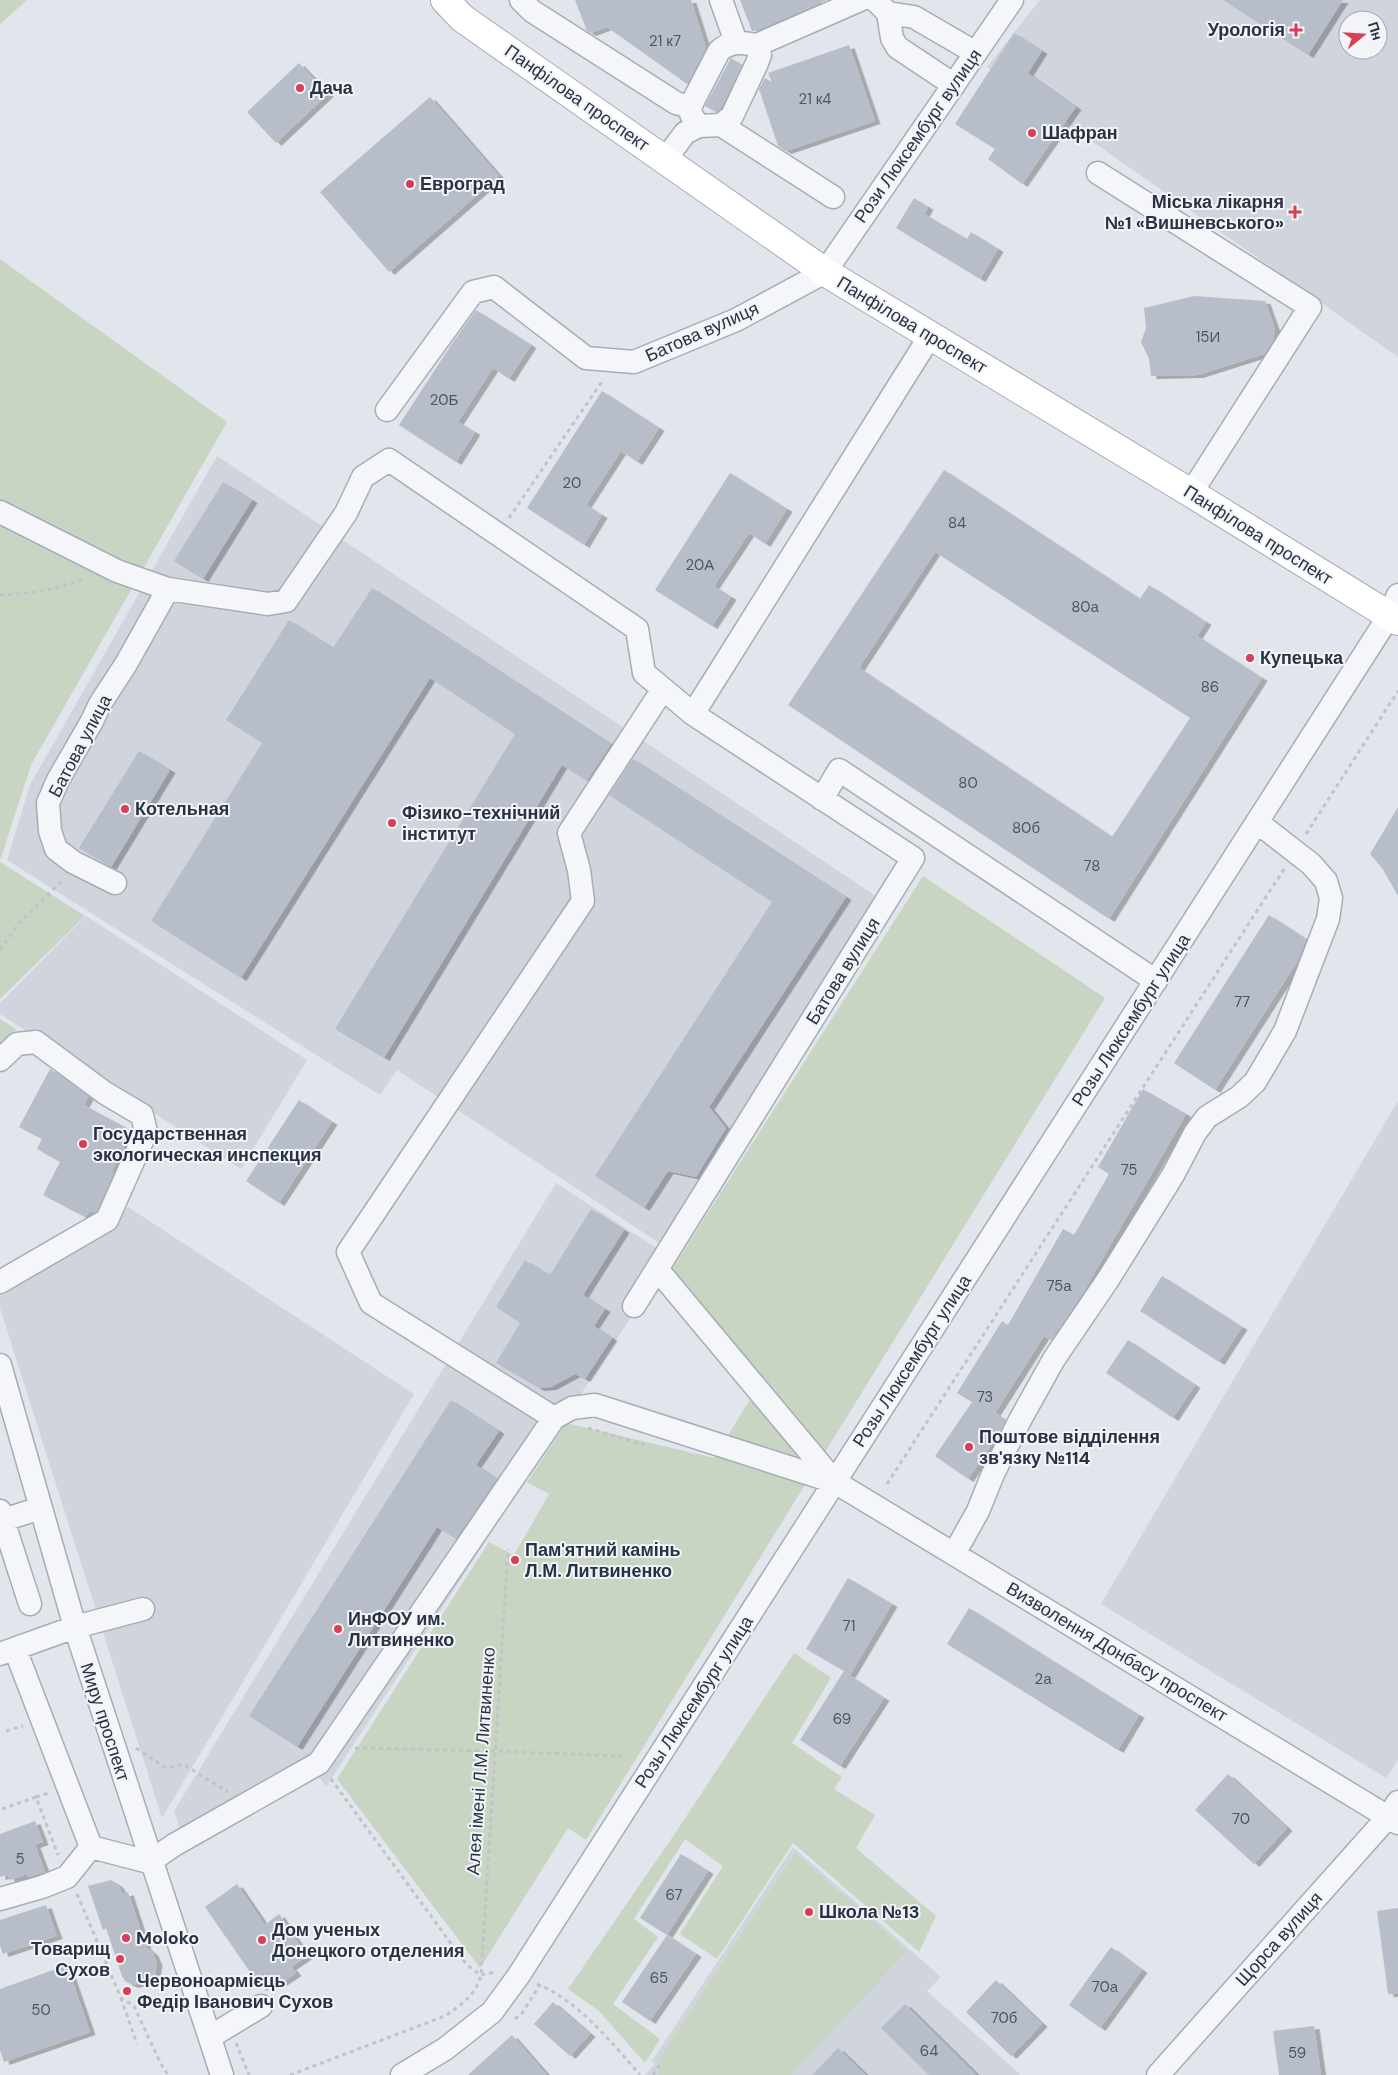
<svg xmlns="http://www.w3.org/2000/svg" width="1398" height="2075" font-family="'DM Sans',sans-serif">
<style>
.built{fill:#cfd4dd;fill-rule:evenodd}
.green{fill:#c7d5c2}
.building{fill:#b8bec9;fill-rule:evenodd;filter:url(#shadow)}
.lines{fill:none;stroke-linecap:round;stroke-linejoin:round}
.minor-casing{stroke:#a7acb6;stroke-width:25}
.major-casing{stroke:#a0a9b8;stroke-width:30}
.path{stroke:#c0c3ca;stroke-width:3;stroke-dasharray:4 4;stroke-linecap:butt}
.minor{stroke:#f5f6f9;stroke-width:22}
.major{stroke:#fff;stroke-width:28}
.poi-dot{fill:#d74053;stroke:#f2f4f8;stroke-width:2}
.labels{text-anchor:middle;dominant-baseline:central;stroke-width:4;stroke-linejoin:round;paint-order:stroke}
.number-label{font-size:15px;fill:#4d5565}
.poi-label{font-size:18px;font-weight:bold;fill:#293244;stroke:#f2f4f8;text-anchor:start}
.street-label{font-size:18px;fill:#293244;stroke:#f2f4f8}
</style>
<defs>
<filter id="shadow"><feDropShadow dx="5.5" dy="3" stdDeviation="0" flood-color="#0004"/></filter>
</defs>
<rect width="100%" height="100%" fill="#e2e5eb"/>
<path class="built" d="M1040,0H1398V357L987,67ZM1348,20H1378V50H1348Z
M217,456L895,909L673,1252L397,1070L380,1095L7,860L30,785Z
M86,916L307,1060L241,1169L0,1014V1003Z
M1398,1101V1760L1386,1778L1101,1604Z
M556,1183L670,1257L326,1787L317,1774L185,1842L174,1811Z
M128,1207L414,1394L162,1818L0,1308V1289L108,1222Z
M793,1847L941,1977L927,1991L1021,2075H645L655,2064L652,2061Z"/>
<path class="green" d="M0,0H27L0,24Z
M0,259L227,422L31,765L0,861Z
M0,862L85,916L0,999Z
M923,876L1105,998L586,1840L568,1828L480,1968L337,1779L489,1542L514,1555L549,1494L527,1482L566,1423L714,1458L751,1398L660,1288Z
M0,1019L16,1029L0,1056Z
M794,1653L831,1678L792,1743L842,1777L834,1789L875,1815L856,1848L936,1916L919,1952L793,1843L717,1959L680,1934L723,1866L685,1839L634,1919L658,1937L613,2004L660,2039L645,2063L599,2011L568,1989L676,1832Z
M795,1853L907,1951L791,2075H659L658,2074L662,2067L658,2061Z"/>
<path class="building" d="M575,0H691L706,48L687,84L607,27L591,33L587,31Z
M740,0H827L755,31H752Z
M1223,0H1343L1308,55Z
M1014,33L1042,51L1028,73L1076,107L1022,184L988,159L995,149L955,124Z
M849,45L875,121L786,151L778,146L759,89L765,78L772,82L768,73Z
M731,58L742,65L721,108L716,112L705,106Z
M299,63L328,94L276,143L247,112Z
M430,97L499,176L389,272L320,192Z
M914,198L928,207L924,214L967,239L971,232L998,249L980,279L896,228Z
M1194,296L1265,301L1275,329L1273,340L1264,354L1198,375L1151,376L1149,359L1141,342L1146,328L1144,308Z
M476,310L531,345L509,379L493,368L458,422L475,432L456,462L399,425L451,345Z
M602,391L659,428L637,462L621,451L586,505L602,515L584,545L527,508Z
M944,470L1140,599L1149,585L1206,622L1197,636L1262,678L1109,919L788,705ZM935,552L1190,718L1112,837L859,668Z
M730,473L787,509L765,544L749,533L714,586L731,597L712,626L655,590Z
M223,482L252,500L203,579L174,561Z
M372,588L611,744L587,781L562,765L384,1058L335,1029L515,734L430,678L241,978L151,921L262,743L226,720L289,620L333,648Z
M139,751L170,770L111,867L79,848Z
M633,759L846,897L709,1107L726,1128L696,1177L668,1171L644,1208L595,1176L772,902L609,795Z
M1398,807V896L1382,868L1370,854Z
M1269,915L1306,939L1297,962L1215,1090L1174,1063Z
M50,1069L88,1097L84,1105L132,1131L112,1171L114,1172L97,1211L94,1213L91,1211L85,1217L43,1195L60,1162L37,1149L42,1139L19,1127Z
M1143,1089L1186,1114L1084,1291L1051,1340L1044,1336L995,1413L1006,1420L998,1435L968,1479L935,1456L972,1402L957,1393L1002,1321L1008,1325L1063,1229L1074,1235L1109,1174L1098,1167Z
M299,1100L332,1122L279,1203L246,1181Z
M591,1209L624,1230L583,1295L605,1309L594,1326L612,1338L585,1379L575,1374L551,1387L539,1388L496,1363L520,1323L496,1307L525,1260L550,1275Z
M1162,1276L1242,1327L1219,1362L1140,1311Z
M1128,1340L1195,1385L1173,1418L1106,1373Z
M451,1400L499,1431L476,1465L497,1479L456,1539L437,1527L297,1747L249,1716Z
M848,1578L892,1604L850,1675L846,1673L884,1698L840,1766L800,1740L844,1671L806,1649Z
M969,1608L1139,1715L1118,1750L947,1644Z
M1228,1774L1287,1828L1254,1864L1195,1810Z
M35,1821L43,1842L35,1845L45,1872L28,1877L27,1874L10,1880L8,1875L0,1877V1834Z
M681,1854L708,1871L667,1935L640,1918Z
M111,1880L118,1885L123,1894L128,1892L146,1947L153,1953L157,1963L155,1974L148,1981L133,1985L126,1982L122,1976L106,1928L103,1930L88,1886Z
M237,1884L265,1925L279,1914L307,1956L291,1967L296,1973L278,1985L274,1979L261,1988L205,1907Z
M46,1905L57,1936L3,1954L0,1945V1920Z
M1398,1908V1994H1388L1377,1911Z
M667,1935L696,1954L650,2021L622,2002Z
M1111,1947L1142,1970L1100,2028L1069,2005Z
M67,1965L90,2032L4,2062L0,2050V1989Z
M996,1980L1042,2024L1011,2056L966,2012Z
M553,2002L590,2034L570,2056L534,2024Z
M905,2004L977,2075H929L881,2028Z
M1314,2026L1321,2075H1279L1273,2031Z
M512,2035L547,2075H468Z
M838,2048L866,2075H812Z"/>
<g class="lines">
<defs>
<path id="minor" d="M521,0L532,11L676,103L690,107
M721,0L736,42
M875,0L888,13L892,38L897,47L954,85
M888,13L914,17L976,53
M695,121L691,114L690,107L719,51C731,40 742,43 757,45
M721,125L833,197
M665,160L685,133L699,126L721,125L732,116L757,63L760,55L757,45L860,0
M1098,173L1310,307L1191,493
M387,410L473,292L494,287L586,358L634,362L736,320L825,272L1012,0
M0,512L117,571L168,589L268,604L286,601L346,513L363,477L389,460L637,629L644,673L693,714L913,858L634,1306
M693,714L930,336
M822,799L839,770L1156,981
M115,883L73,862L56,849L50,831L48,803L58,780L92,721L100,704L126,664L168,589
M0,1060L17,1044L36,1042L105,1093L142,1115L146,1132L107,1220L0,1282
M657,1269L835,1482
M0,1365L75,1627L222,2075
M554,1418L371,1303L348,1252L583,901L579,870L569,833L663,689
M0,1511L30,1604
M3,1520L41,1508
M954,1554L978,1511L993,1474L1020,1420L1054,1359L1109,1278L1173,1175L1195,1133L1207,1117L1239,1097L1255,1082L1285,1031L1328,919L1331,898L1326,881L1311,864L1257,822
M15,1649L91,1847L145,1861H151L174,1845L319,1763L554,1418L572,1408L595,1405L835,1482L1398,1823
M0,1654L75,1627L143,1609
M0,1899L42,1887L67,1877L91,1847
M210,2037L261,2006
M402,2075L445,2049L492,2012L519,1975L1389,616L1398,595
M1158,2075L1388,1817L1398,1802"/>
<path id="major" d="M445,0L462,18L825,272L1191,493L1398,621"/>
</defs>
<use href="#minor" class="minor-casing"/>
<use href="#major" class="major-casing"/>
<path class="path" d="M509,518L603,380
M0,595C29,594 58,590 85,578
M1306,834L1398,691
M0,950L20,922L62,881L63,878
M588,1428L644,1445
M887,1484L1284,869
M6,1731L23,1726
M136,1748L166,1768L183,1764L228,1792
M355,1748L496,1751L622,1756
M331,1779L463,1960L471,1968L481,1975L495,1972
M36,1797L49,1793
M2,1809L36,1797L58,1855
M77,1894L121,1998L134,2006L160,2062L168,2075
M537,1984C578,2000 612,2043 640,2075
M121,1998L137,2044
M515,2019L522,2013L540,1985
M236,2043L249,2075
M290,2075L445,2016C461,2005 476,1995 481,1975L508,1549
M653,2075L661,2063"/>
<use href="#minor" class="minor"/>
<use href="#major" class="major"/>
</g>
<g class="poi-dot">
<path d="M1293.5 22.5h5v5h5v5h-5v5h-5v-5h-5v-5h5z"/>
<circle cx="300" cy="88" r="5"/>
<circle cx="1032" cy="133" r="5"/>
<circle cx="410" cy="184" r="5"/>
<path d="M1292.5 204.5h5v5h5v5h-5v5h-5v-5h-5v-5h5z"/>
<circle cx="1250" cy="658" r="5"/>
<circle cx="125" cy="809" r="5"/>
<circle cx="392" cy="823" r="5"/>
<circle cx="83" cy="1144" r="5"/>
<circle cx="969" cy="1447" r="5"/>
<circle cx="515" cy="1560" r="5"/>
<circle cx="338" cy="1629" r="5"/>
<circle cx="809" cy="1912" r="5"/>
<circle cx="126" cy="1938" r="5"/>
<circle cx="262" cy="1940" r="5"/>
<circle cx="120" cy="1959" r="5"/>
<circle cx="127" cy="1991" r="5"/>
</g>
<g class="labels">
<g class="number-label">
<text x="665" y="41">21 к7</text>
<text x="815" y="99">21 к4</text>
<text x="1208" y="337">15И</text>
<text x="444" y="400">20Б</text>
<text x="572" y="483">20</text>
<text x="957" y="523">84</text>
<text x="700" y="565">20А</text>
<text x="1085" y="607">80а</text>
<text x="1210" y="687">86</text>
<text x="968" y="783">80</text>
<text x="1026" y="828">80б</text>
<text x="1092" y="866">78</text>
<text x="1242" y="1002">77</text>
<text x="1129" y="1170">75</text>
<text x="1059" y="1286">75а</text>
<text x="985" y="1397">73</text>
<text x="849" y="1626">71</text>
<text x="1043" y="1679">2а</text>
<text x="842" y="1719">69</text>
<text x="1241" y="1819">70</text>
<text x="20" y="1859">5</text>
<text x="674" y="1895">67</text>
<text x="659" y="1978">65</text>
<text x="1105" y="1987">70а</text>
<text x="41" y="2010">50</text>
<text x="1004" y="2018">70б</text>
<text x="929" y="2051">64</text>
<text x="1297" y="2053">59</text>
</g>
<g class="poi-label">
<text x="1285" y="30" text-anchor="end">Урологія</text>
<text x="310" y="88">Дача</text>
<text x="1042" y="133">Шафран</text>
<text x="420" y="184">Евроград</text>
<text x="1284" y="202" text-anchor="end">Міська лікарня<tspan x="1284" dy="21">№1 «Вишневського»</tspan></text>
<text x="1260" y="658">Купецька</text>
<text x="135" y="809">Котельная</text>
<text x="402" y="813">Фізико-технічний<tspan x="402" dy="21">інститут</tspan></text>
<text x="93" y="1134">Государственная<tspan x="93" dy="21">экологическая инспекция</tspan></text>
<text x="979" y="1437">Поштове відділення<tspan x="979" dy="21">зв'язку №114</tspan></text>
<text x="525" y="1550">Пам'ятний камінь<tspan x="525" dy="21">Л.М. Литвиненко</tspan></text>
<text x="348" y="1619">ИнФОУ им.<tspan x="348" dy="21">Литвиненко</tspan></text>
<text x="819" y="1912">Школа №13</text>
<text x="272" y="1930">Дом ученых<tspan x="272" dy="21">Донецкого отделения</tspan></text>
<text x="136" y="1938">Moloko</text>
<text x="110" y="1949" text-anchor="end">Товарищ<tspan x="110" dy="21">Сухов</tspan></text>
<text x="137" y="1981">Червоноармієць<tspan x="137" dy="21">Федір Іванович Сухов</tspan></text>
</g>
<g class="street-label">
<text transform="translate(577 98) rotate(35)">Панфілова проспект</text>
<text transform="translate(918 136) rotate(-55)">Рози Люксембург вулиця</text>
<text transform="translate(912 325) rotate(31)">Панфілова проспект</text>
<text transform="translate(702 332) rotate(-24)">Батова вулиця</text>
<text transform="translate(1258 535) rotate(32)">Панфілова проспект</text>
<text transform="translate(80 746) rotate(-62)">Батова улица</text>
<text transform="translate(843 971) rotate(-58)">Батова вулиця</text>
<text transform="translate(1131 1020) rotate(-57)">Розы Люксембург улица</text>
<text transform="translate(912 1361) rotate(-57)">Розы Люксембург улица</text>
<text transform="translate(1117 1652) rotate(31)">Визволення Донбасу проспект</text>
<text transform="translate(694 1702) rotate(-57)">Розы Люксембург улица</text>
<text transform="translate(105 1722) rotate(72)">Миру проспект</text>
<text transform="translate(481 1761) rotate(-86)">Алея імені Л.М. Литвиненко</text>
<text transform="translate(1279 1939) rotate(-48)">Щорса вулиця</text>
</g>
</g>
<g transform="translate(1363 35) rotate(72)"><circle r="24" fill="#f2f4f8" stroke="#a2a6b0"/>
<path d="M0-4L9 19L0 12L-9 19Z" fill="#d74053"/>
<text y="-8" font-size="14" font-weight="bold" text-anchor="middle" fill="#293244">Пн</text>
</g>
</svg>
